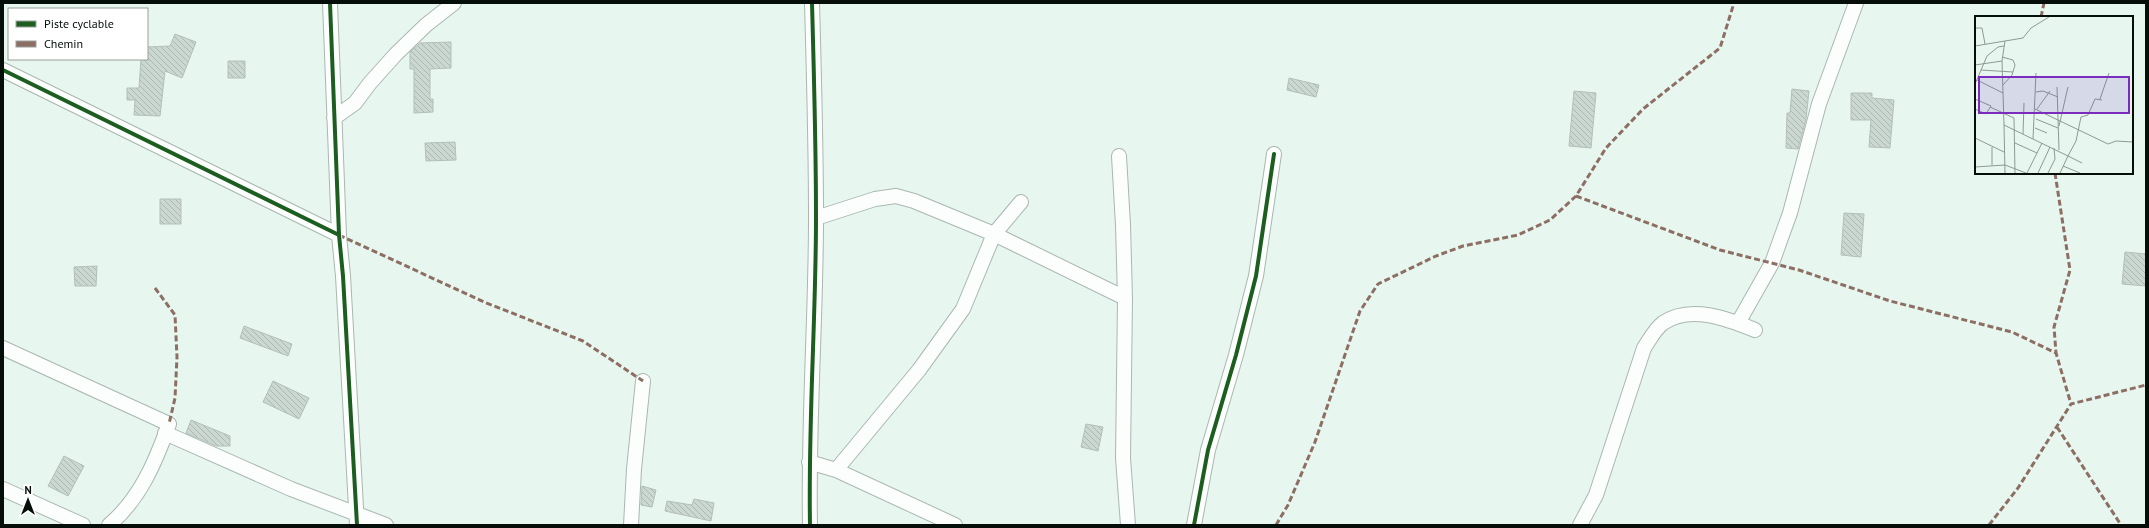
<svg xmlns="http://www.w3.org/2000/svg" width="2149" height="528" font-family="'PT Sans',sans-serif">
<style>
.building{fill:url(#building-back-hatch);stroke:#b3bfb9}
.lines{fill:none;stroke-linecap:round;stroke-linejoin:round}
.street-casing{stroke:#aab7b0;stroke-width:16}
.street{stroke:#fbfefd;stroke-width:14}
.quiet{stroke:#8d6e63;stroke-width:3;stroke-dasharray:6 3;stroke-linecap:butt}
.cycleway-casing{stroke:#fff;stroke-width:6}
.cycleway{stroke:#1b5e20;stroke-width:4}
.inset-road{fill:none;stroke:#8d9a93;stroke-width:1}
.view{fill:#7b2cbf;fill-opacity:0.15;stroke:#7b2cbf;stroke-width:2}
.inset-edge{fill:none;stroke:#050e09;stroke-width:2}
</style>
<defs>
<pattern id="building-back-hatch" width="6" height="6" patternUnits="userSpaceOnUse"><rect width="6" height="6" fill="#cbd7d1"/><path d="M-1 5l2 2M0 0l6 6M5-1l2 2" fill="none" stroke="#adb7b2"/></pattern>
</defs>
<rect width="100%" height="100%" fill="#e7f7ef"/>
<path class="building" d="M175,34L196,42L182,78L165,71L160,116L134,115L135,100H127V88H139L141,59H147V47L170,46Z
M451,42V68L430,69V99H433V112L414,113V69H410V52L420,43Z
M228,61H245V78H228Z
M1289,78L1319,85L1316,97L1287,90Z
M1792,89L1809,91L1806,119L1798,149L1786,148L1787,113H1790Z
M1574,91L1596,93L1591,148L1569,146Z
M1851,93H1872V98L1894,100L1890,148L1869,147L1871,120H1851Z
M455,142L456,160L426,161L425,143Z
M160,199H181V224H160Z
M1844,213L1864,214L1861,257L1841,255Z
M2125,252L2146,254V286L2122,284Z
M97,266L96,286H75L74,267Z
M244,326L292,344L288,356L240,338Z
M273,381L309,398L299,419L263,402Z
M191,420L230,436V446H216L186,433Z
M1086,424L1103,427L1098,451L1081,447Z
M64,456L84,466L68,496L48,486Z
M642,486L656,490L652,507L641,505Z
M694,499L714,503L711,521L665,511L667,501L692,505Z"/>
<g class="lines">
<defs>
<path id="street" d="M330,3L339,235L343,276L357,525
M3,70L339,235
M334,118L355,103L370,83L396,54L426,25L454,3
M1119,156L1123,225L1125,298L1123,458L1128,525
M816,218L875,199L896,196L914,201L994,234L1125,298
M1738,323L1772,263L1790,213L1819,104L1856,3
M3,348L169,424C156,461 140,499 109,525
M165,433L291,489L386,525
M809,462L836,470L955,525
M836,470L919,370L963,309L994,234L1021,202
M3,489L83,525
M631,525L634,469L643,381
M810,525C808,422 816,320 816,217C816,146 814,74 812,3
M1194,525L1208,450L1236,355L1256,276L1274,154
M1580,525L1596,495L1644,348C1650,339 1655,329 1663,323C1690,304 1728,319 1755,330"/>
</defs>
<use href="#street" class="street-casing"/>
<use href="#street" class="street"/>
<path class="quiet" d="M2041,17L2044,3
M2055,173L2070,270L2054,327L2056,353
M1576,196L1720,250L1799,270L1890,301L2012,332L2056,353L2071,404
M339,235L484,302L583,341L643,381
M155,288L175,315L177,357L175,398L169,424
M2057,427L2121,525
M1276,525L1288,505L1315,442L1360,311L1378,284L1436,256L1463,246L1518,235L1550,220L1576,196L1606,148L1643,109L1720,48L1734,3
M1989,525L2018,488L2071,404L2146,385"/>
<defs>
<path id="cycleway" d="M330,3L339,235L343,276L357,525
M3,70L339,235
M810,525C808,422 816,320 816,217C816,146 814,74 812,3
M1194,525L1208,450L1236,355L1256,276L1274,154"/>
</defs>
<use href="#cycleway" class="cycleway-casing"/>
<use href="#cycleway" class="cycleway"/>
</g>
<g transform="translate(1975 16)">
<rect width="158" height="158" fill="#e7f7ef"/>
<path class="inset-road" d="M0,12H7L10,28M0,30L48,22L56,12L74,1M27,41L38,44L40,49L37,59L28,69M0,49L27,45M6,54L38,56M2,64L28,77M0,68L12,40L23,31L29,30M82,71L84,134M61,76L68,75L83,81M0,83L16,90L11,98L0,93M125,83L134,57M15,91L39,102L40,157M60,93L133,128L141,125L158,126M62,93L75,75M61,103L83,112M29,109L27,45L30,25M84,110L93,71M60,112L72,117M48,118L49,87M0,122L29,136M58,123L61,57M40,127L62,137M17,131V149M88,150L105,157M0,151L30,149L51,157M30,157L29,109L93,140L101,125L106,101L113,99L120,83L127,84M52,157L67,127M63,157L75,131M73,157L80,143L79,132M85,157L93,140L107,147"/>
<path class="view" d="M4,61H154V97H4Z"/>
<rect width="158" height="158" class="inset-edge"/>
</g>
<rect width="2149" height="528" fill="none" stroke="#050e09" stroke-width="8"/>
<rect x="8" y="8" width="140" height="52" fill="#ffffff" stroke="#9b9f9d"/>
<rect x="16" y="21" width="20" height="6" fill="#1b5e20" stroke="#9b9f9d"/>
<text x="44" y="28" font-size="12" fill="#050e09">Piste cyclable</text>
<rect x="16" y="41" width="20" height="6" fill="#8d6e63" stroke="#9b9f9d"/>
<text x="44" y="48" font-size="12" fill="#050e09">Chemin</text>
<g transform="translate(28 500)" stroke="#ffffff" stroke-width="3" paint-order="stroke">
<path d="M0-3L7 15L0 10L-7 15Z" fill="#050e09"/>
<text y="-6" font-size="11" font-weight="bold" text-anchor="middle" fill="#050e09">N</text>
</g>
</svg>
